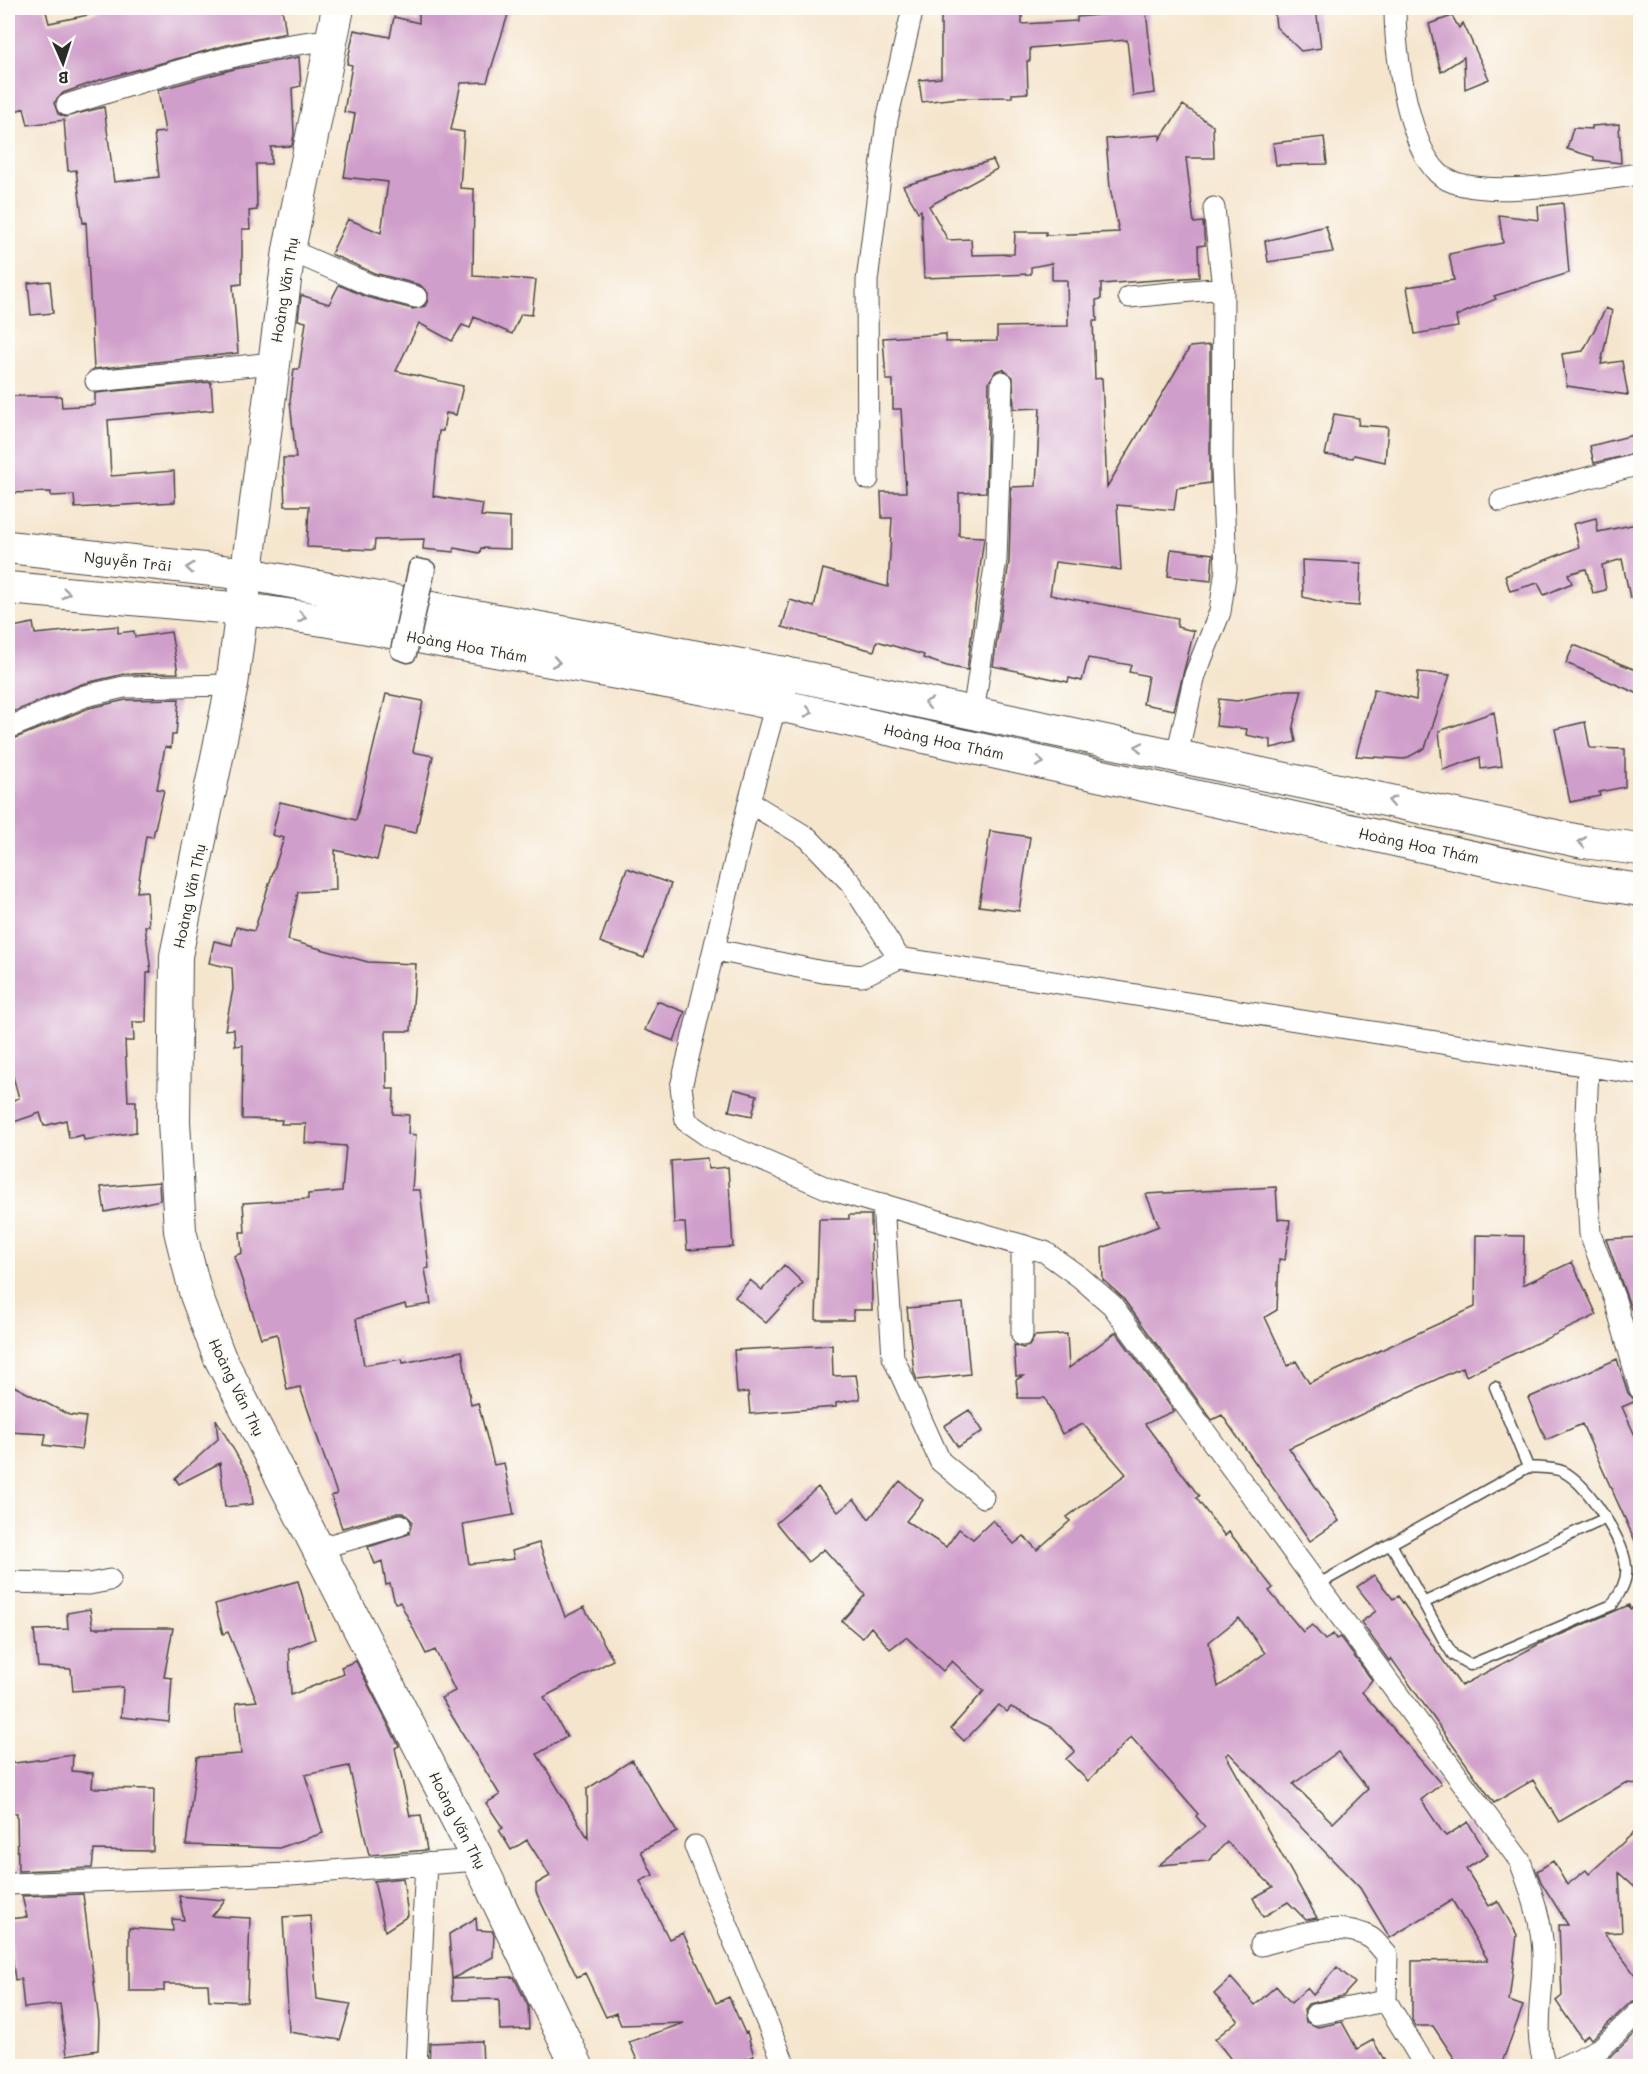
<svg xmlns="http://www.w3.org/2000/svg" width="1648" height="2074" font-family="Mali,sans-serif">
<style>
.building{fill:#d09eca;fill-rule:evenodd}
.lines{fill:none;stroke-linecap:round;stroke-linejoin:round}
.service-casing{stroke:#494743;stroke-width:13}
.minor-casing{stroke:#494743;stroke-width:23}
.secondary-casing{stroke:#494743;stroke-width:34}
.primary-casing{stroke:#494743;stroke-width:35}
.service{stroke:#fff;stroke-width:10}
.minor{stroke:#fff;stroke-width:21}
.secondary{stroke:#fff;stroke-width:32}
.primary{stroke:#fff;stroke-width:33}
.pedestrian-bridge-casing{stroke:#494743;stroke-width:19;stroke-linecap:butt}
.pedestrian-bridge{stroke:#fff;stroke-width:16}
.oneway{stroke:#a0a0a0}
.labels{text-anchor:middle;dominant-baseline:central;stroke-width:5;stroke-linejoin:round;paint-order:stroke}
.street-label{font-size:15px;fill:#2b2b2b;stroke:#fdfcf7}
</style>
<rect width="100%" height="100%" fill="#fdfcf7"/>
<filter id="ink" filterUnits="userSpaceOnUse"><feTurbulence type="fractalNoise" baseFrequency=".0167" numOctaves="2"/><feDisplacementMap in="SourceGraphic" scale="12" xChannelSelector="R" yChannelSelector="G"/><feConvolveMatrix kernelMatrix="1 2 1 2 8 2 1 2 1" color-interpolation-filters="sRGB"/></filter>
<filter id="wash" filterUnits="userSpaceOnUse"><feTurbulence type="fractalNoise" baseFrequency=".008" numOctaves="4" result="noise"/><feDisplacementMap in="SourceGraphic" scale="24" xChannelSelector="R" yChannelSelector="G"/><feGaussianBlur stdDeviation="1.35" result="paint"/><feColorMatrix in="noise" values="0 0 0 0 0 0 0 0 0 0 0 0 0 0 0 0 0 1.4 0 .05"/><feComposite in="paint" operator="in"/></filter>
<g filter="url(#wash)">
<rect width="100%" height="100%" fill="#f5e5cd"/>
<g id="blocks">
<path class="building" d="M8,8H45L49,23L98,13V8H135L136,11L158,8H282L286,33L227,45L100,80L63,93L54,103L58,114L65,117L104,107L114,182L159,177L154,133L165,132L158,90L234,69L299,57L301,86L292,88L294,134L292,146L271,147V164H256L257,210L249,211L250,229H242V284L233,285L238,353L94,369L86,222L83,223L76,170L68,171L64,120L28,125L24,108L8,114Z
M419,8H510L487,82L461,83L451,130L464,132L460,188L474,189L473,276L536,280L532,315L521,314L512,334L474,317L470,328L462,325L452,341L419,323L396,371L463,386L456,415L446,413L443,431H439L433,496L483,504L481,516L510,518V549L481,548L480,553L454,548V552L423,549L424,539L375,540L374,550L307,547L309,506H285L283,458H296L290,401L294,369H299L306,322L298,320L301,295L329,304L339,285L367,297L413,309L425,306L428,300V293L420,285L374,273L331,254L348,219L381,233L388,182L344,177L355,114L344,112L352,65L347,64L354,30L390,37L394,17L419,23Z
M1274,8H1316L1321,48L1301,51L1276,27Z
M1022,9V24L1077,21V17L1146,11L1155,93L1133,96L1127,40L1030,48V61H1027L1028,93L1012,94V97L958,98L922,102L919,80L941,78V11Z
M1452,16L1459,28L1463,23L1489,79L1465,89L1464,57L1441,72L1429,24Z
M1183,105L1213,126L1214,158H1186L1194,223L1203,222L1205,245L1198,246L1199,277L1101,284V299L1096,300L1097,321H1093L1095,379L1102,378L1107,487L1190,347L1210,345V483L1177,488L1174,510L1117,505L1121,570L1055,562L1050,595L1178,618L1177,627L1194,631L1174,710L1143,704L1148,676L1129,672L1131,665L1088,658L1082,681L1069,678L1068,682L993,666L1009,562L1011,487L1036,486L1040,408L1014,409L1013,377L1003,369L996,371L989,382L986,492L959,493V536L984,537L967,670L947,666L923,658L924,655L877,641L874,651L782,627L790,600L814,607L823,569L888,587L892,518H882L881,492H906L901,409H893V380H886L883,338L946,334V342L997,341V327L1068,326L1067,280H1052V263L1031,267V274L924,278L921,210L918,212L903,186L993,160L997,169L929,206L948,240L971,239L972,255L1014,254L1015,232H1046V235L1119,232L1110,188L1106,139L1160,135V139Z
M1619,124L1621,163L1594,160V157L1567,149L1573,128L1592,129V126Z
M1324,137L1327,164L1276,165L1273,143Z
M1563,203L1569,273L1494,296L1496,299L1456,316L1458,327L1415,334L1407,287L1454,280L1449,254L1503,243L1499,215L1539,220L1538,206Z
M1326,226L1333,252L1268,262L1265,241Z
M50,281L53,313L31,315L28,283Z
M1606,308L1612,311L1601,364L1622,361L1628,395L1567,386L1562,354L1583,351Z
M211,382L213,410L108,420L111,476L174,471L175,502L75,508L74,495L51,496V492L8,493V396H61L62,407L95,405V393Z
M1334,414L1359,418L1358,425L1388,427L1385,462L1354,455L1353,458L1325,455Z
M1641,433V452L1594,463L1590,446Z
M1596,518L1598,532L1641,523V597L1630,598L1622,559L1602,565L1606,590L1593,593L1586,569L1568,574L1572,583L1544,595L1538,583L1510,591L1505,576L1579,547L1573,524Z
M1171,549L1213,554L1211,581L1168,576Z
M1302,560L1361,563L1359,606L1330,604L1303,597Z
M33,623L35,634L118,626V633L134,631L135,637L171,632L178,673L124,674L82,684L13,712L8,690V628Z
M1574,645L1641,672V695L1566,663Z
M1418,672L1450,675L1425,748L1405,759L1356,756L1374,689L1416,700Z
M1287,690H1302L1293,726L1296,742L1271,748V740L1246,735L1247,729L1216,726L1219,699L1237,701Z
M386,694L423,701L413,752L433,756L416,833L385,827L377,860L335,850L336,890L298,892L288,940L368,962L416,964L411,1031H386L387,1089H394L393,1114L409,1115L408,1134L416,1135L412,1190H420L429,1268L425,1269L431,1304L406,1308L405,1304L356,1319L364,1365L402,1359L403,1363L462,1351L471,1405L478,1403L494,1465L504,1463L514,1515L463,1524L469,1564L514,1559L512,1551L539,1543L565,1617L584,1607L613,1660L544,1697L567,1737L537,1754L588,1838L587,1789L632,1760L677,1832L641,1851L653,1875L640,1881L669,1939L683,1933L716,2003L729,1997L745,2033L747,2032L754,2056L723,2067H640L629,2042L684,2023L621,2025L616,2013L606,2017L585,1973L577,1977L536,1892V1884L550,1876L527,1840L511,1850L499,1830L503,1828L486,1803L500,1795L441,1698L455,1691L435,1650L426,1654L400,1602L395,1603L390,1584L386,1585L382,1561L375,1564L368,1547L409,1534L412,1521L404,1513H397L342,1528L331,1496L337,1494L300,1387L287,1390L277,1334L261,1338L234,1256L242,1253L240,1232H245L243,1203L308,1199V1194L342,1191L346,1146L305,1143L306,1124H281L282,1120L242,1119L243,1045L235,1046L234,1029L225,1030L233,989L232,968L209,963L214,941L232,945L236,927L254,931L284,838L272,835L280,802L356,820Z
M179,699L176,735H172L171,748L165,747L157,789L164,790L153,837L146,836L137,892L147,891L149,926H145L151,972L147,973L146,1022H133L134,1041H125L128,1101H136V1132L84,1140L83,1135L69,1138L66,1120L44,1126L40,1113L8,1124V1102L19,1098L8,1059V741L89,708L126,700Z
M1494,712L1502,766L1481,769L1480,757L1443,770L1439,731Z
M1585,722L1590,748L1625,749V787L1599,792L1600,796L1570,802L1555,729Z
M990,831L1030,837L1019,911L979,906Z
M627,868L671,884L644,958L600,942Z
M657,1001L685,1012L674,1041L645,1030Z
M734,1089L757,1095L752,1116L729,1111Z
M707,1158L708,1169L728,1167L733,1247L687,1250L685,1223H674L671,1161Z
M159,1182L160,1200L105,1212L101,1187Z
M1276,1187L1278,1219L1290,1220L1285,1260L1279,1259L1277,1310L1265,1317L1288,1366L1296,1361L1309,1383L1475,1307L1476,1235L1524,1236L1523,1285L1572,1262L1597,1315L1466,1376L1463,1367L1289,1448L1339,1521L1310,1541L1222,1415L1212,1420L1122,1297L1103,1280L1102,1248L1159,1226L1146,1194Z
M849,1215H871L872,1310H853V1320H816L819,1219H849Z
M1641,1237V1310L1631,1309L1606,1239Z
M784,1265L803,1283L766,1323L735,1297L750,1280L762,1290Z
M963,1303L970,1374L917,1380L914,1372L907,1308Z
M1116,1332L1174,1411L1145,1424L1199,1496L1196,1498L1225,1536L1229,1532L1273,1588L1269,1591L1303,1632L1312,1625L1325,1640L1333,1634L1336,1639L1340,1637L1372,1680L1362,1692L1441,1784L1421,1800L1443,1833L1446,1836L1468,1822L1488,1855L1466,1869L1489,1906L1498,1901L1517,1935L1509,2001L1523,2006L1503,2060L1495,2067H1460L1433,2026H1416L1412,2020V1961L1488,1960L1452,1900L1390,1938L1360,1888L1229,1753L1226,1755L1317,1918L1306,1920L1288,1902L1263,1917L1253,1898L1273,1887L1227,1842L1208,1861L1159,1865L1205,1827L1196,1816L1198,1814L1131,1737L1088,1781L1066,1759L1075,1751L1053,1728L1011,1707L1007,1712L999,1705L964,1741L951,1728L984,1691L952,1661L943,1671L906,1637L890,1649L871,1627L862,1638L842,1621L865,1595L824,1549L808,1562L776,1523L818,1487L838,1512L854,1499L869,1519L900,1481L923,1500L906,1521L946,1547L959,1529L973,1539L993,1520L1014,1544L1024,1536L1037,1550L1070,1521L1067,1517L1126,1474L1083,1424L1062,1434L1045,1398H1018L1016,1380L1023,1376H1016L1014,1345L1023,1348L1029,1346L1035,1336L1067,1334L1069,1368ZM1239,1618L1265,1653L1218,1687L1209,1642ZM1338,1752L1368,1789L1333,1823L1293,1784Z
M832,1345L833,1376L856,1375L860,1399L836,1403V1407L750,1414L748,1392L737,1393L734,1350Z
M1617,1359L1628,1393L1636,1401L1622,1407L1641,1449V1554L1582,1424L1546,1440L1528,1398Z
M8,1383L69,1415L86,1417L81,1450L44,1445L46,1434L8,1432Z
M969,1410L983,1431L958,1447L944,1426Z
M216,1419L250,1478L253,1504L225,1507L220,1463L179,1484L175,1478L218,1439Z
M1374,1575L1393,1599L1398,1596L1461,1686L1539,1644L1629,1605L1630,1609L1641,1604V1784L1625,1783L1559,1822L1533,1780L1494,1803L1391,1658L1389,1661L1361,1622L1376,1611L1357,1587Z
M298,1581L315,1639L289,1649L291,1695L344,1674L341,1667L356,1661L399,1746L395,1748L410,1816L421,1815L427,1850L369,1855L349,1766L305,1775L323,1833L279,1848L186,1845L197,1757L241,1754L236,1703L257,1701L228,1632L223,1634L215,1604Z
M90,1609L93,1628H173L164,1677L172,1678L169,1722L121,1717L123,1687L73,1691L71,1669L38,1667L34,1630L68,1629L67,1613Z
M73,1755L72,1771L93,1773L92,1788L154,1789L153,1851L94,1850L92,1868L18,1871L17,1813H8V1764Z
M1641,1826V1893L1619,1873L1622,1932L1604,1933L1641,1983V1999L1631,2002L1594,2037L1591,2039L1588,2035L1582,2039L1556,2001L1562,1996L1559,1925H1568L1541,1882L1537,1871L1553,1861L1567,1885L1586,1870L1589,1874Z
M403,1878L408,1916L385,1931L374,1881Z
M83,1894L99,2022L98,2050L67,2055L60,2004L24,2008L21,1979L15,1980L8,1919L27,1917L22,1896Z
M179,1896L225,1900L212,1916L250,1918L247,2002L209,2000L208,1984H164V1991H129V1928L173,1931L172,1919L184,1920Z
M310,1915L317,1999L351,2004L340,2040L289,2032L283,1917Z
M476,1918L477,1930L492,1931L494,1935L493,1957L452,1979L449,1934Z
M1337,1967L1355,1983L1343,1996L1308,2004L1304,2010L1306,2022L1318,2027L1342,2022L1357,2049L1373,2040L1388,2067H1237L1215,2039L1238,2020L1214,1994L1231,1978L1255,2005L1276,1986L1291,2003L1307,1988L1313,1995Z
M514,1977L528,2006L529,2029L500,2030L499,1999L453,2000L452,1979Z
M1641,2028V2067H1616L1609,2058Z
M482,2041L483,2067H429L430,2043Z"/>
</g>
</g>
<g filter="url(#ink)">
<use href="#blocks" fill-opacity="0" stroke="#494743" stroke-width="1.5"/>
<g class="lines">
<defs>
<path id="service" d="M1391,1544L1446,1644L1453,1655L1470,1665L1612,1605C1619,1594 1628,1581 1626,1567C1624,1541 1588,1485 1564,1472C1555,1467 1538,1468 1528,1467L1495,1387
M1317,1585L1528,1467
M1423,1603L1604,1519"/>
<path id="minor" d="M1395,8C1395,46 1400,79 1410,116C1416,136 1423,158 1438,173C1470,205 1597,179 1640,174
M67,105C153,78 241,48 331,40
M289,250L370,285L416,297
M1129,297L1223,288
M96,381L273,363
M868,479L867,281L887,120L913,8
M1501,501L1640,464
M776,704L749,802L681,1087L686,1121L711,1138L829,1189L1045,1252L1081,1278L1112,1305L1520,1861C1531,1891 1543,1923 1543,1956C1544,1986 1532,2039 1546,2066
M973,713L996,560L1002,382
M8,728L85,696L124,687L232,685
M1177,755L1195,675L1220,612L1226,569L1222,468L1223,288L1214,208
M749,802L808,838L851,883L899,958
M716,950L823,972L862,976L899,958L1640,1074
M1588,1066L1585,1141L1590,1234L1615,1300L1640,1389
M883,1204L893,1357L940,1461L983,1497
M1022,1245V1335
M320,1548L400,1525
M8,1582L89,1584L110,1580
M695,1846L785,2066
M8,1884L291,1874L478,1860
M1261,1945C1293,1937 1340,1918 1371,1938C1377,1942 1382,1950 1387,1955L1386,2001L1425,2066
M1316,2014L1386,2001
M416,2066L426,1863
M1564,2066L1601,2048L1640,2011"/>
<path id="secondary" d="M338,8L289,250L232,685L176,956L174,1121L180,1231L196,1295L219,1356L478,1860L577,2066
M8,547L248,574L784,673L1584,842L1640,849
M8,588L244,609L330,621L705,689L1582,881L1640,890"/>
<path id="primary" d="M776,704L784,673"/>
</defs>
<use href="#service" class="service-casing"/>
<use href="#minor" class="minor-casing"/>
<use href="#secondary" class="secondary-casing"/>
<use href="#primary" class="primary-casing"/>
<use href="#service" class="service"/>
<use href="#minor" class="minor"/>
<use href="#secondary" class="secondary"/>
<use href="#primary" class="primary"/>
<defs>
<path id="pedestrian-bridge" d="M417,567L427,569L408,654L399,651Z"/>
</defs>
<use href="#pedestrian-bridge" class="pedestrian-bridge-casing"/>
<use href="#pedestrian-bridge" class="pedestrian-bridge"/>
</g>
<defs><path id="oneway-chevron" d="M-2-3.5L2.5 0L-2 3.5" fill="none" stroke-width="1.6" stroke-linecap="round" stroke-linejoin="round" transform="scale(1.5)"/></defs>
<g class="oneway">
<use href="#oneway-chevron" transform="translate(190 568) rotate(-174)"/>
<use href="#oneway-chevron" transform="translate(66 593) rotate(5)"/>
<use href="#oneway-chevron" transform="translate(302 617) rotate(7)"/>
<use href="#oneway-chevron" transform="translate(556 662) rotate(10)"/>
<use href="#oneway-chevron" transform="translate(928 703) rotate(-168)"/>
<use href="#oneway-chevron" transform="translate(809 712) rotate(12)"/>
<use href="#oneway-chevron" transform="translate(1139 747) rotate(-168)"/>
<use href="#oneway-chevron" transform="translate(1040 762) rotate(12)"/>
<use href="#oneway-chevron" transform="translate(1392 801) rotate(-168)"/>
<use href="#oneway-chevron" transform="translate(1582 842) rotate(-170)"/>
</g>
</g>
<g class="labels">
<g class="street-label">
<text transform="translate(284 290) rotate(-81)">Hoàng Văn Thụ</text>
<text transform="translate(128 561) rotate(6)">Nguyễn Trãi</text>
<text transform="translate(467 646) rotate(10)">Hoàng Hoa Thám</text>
<text transform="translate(944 741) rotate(12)">Hoàng Hoa Thám</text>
<text transform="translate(1419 845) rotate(12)">Hoàng Hoa Thám</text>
<text transform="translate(189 896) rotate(-78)">Hoàng Văn Thụ</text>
<text transform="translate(237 1387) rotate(64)">Hoàng Văn Thụ</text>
<text transform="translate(458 1820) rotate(63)">Hoàng Văn Thụ</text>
</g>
</g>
<rect width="1648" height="2074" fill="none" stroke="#fdfcf7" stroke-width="30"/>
<g transform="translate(63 63) rotate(177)" stroke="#fdfcf7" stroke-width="4.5" paint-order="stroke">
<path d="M0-4.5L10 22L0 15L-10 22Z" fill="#2b2b2b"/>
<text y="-9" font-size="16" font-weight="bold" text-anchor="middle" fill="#2b2b2b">B</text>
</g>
</svg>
